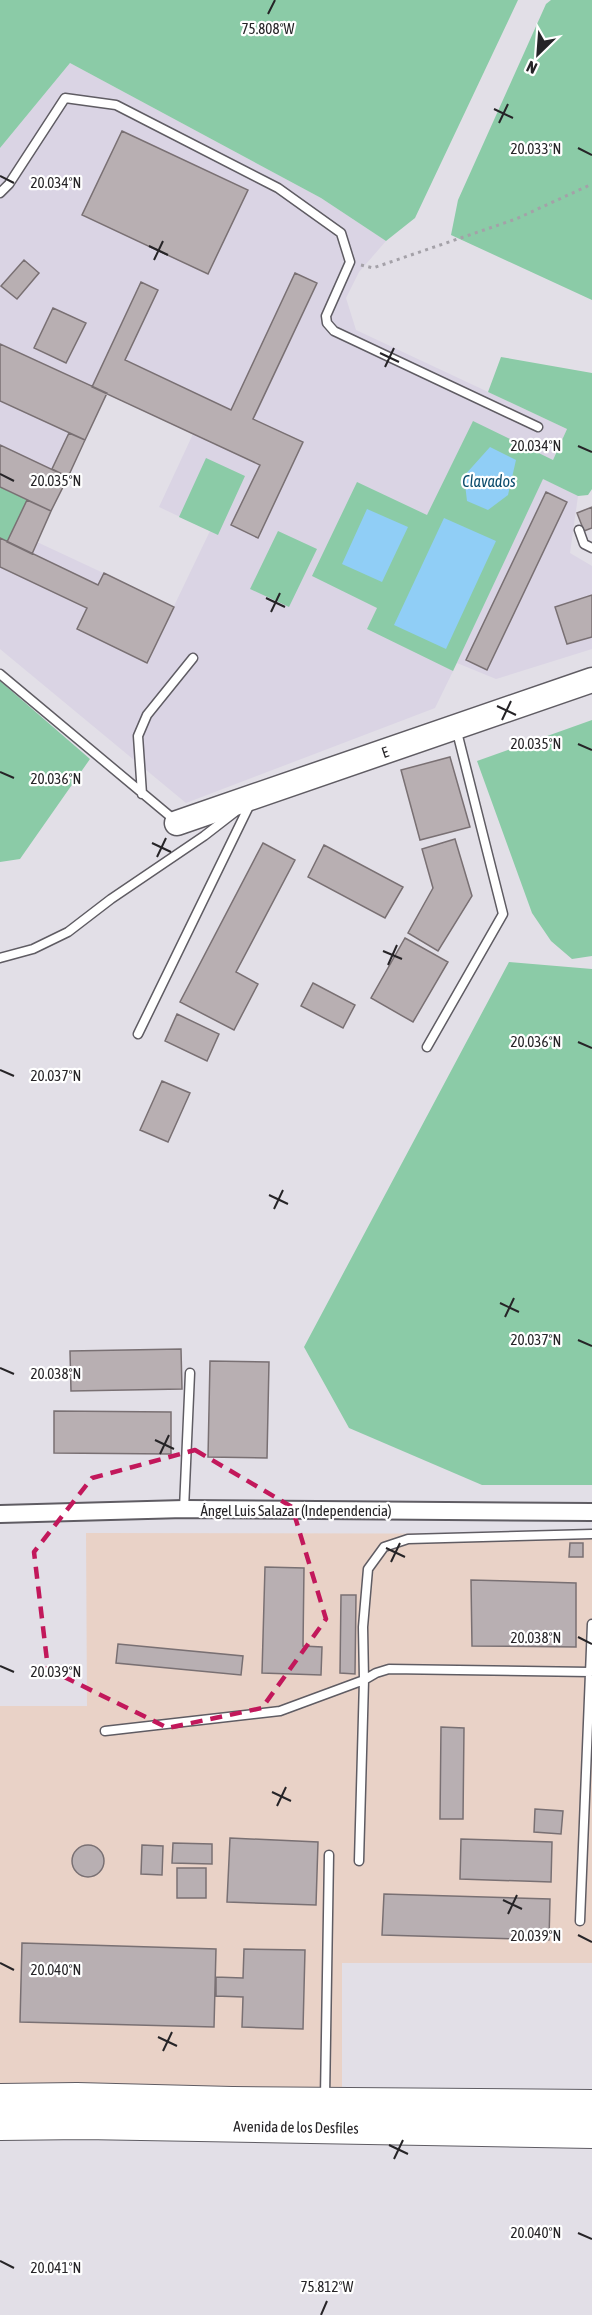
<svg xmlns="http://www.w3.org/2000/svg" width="592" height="2315" font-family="'Asap Condensed',sans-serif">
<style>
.industrial{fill:#e9d2c7}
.built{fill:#dad4e4;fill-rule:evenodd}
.green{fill:#8bcba7}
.water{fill:#90cef6}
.building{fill:#b8afb2;stroke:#797073;stroke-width:1.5}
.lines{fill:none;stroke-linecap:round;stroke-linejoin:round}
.lane-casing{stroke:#5f5c63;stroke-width:11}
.street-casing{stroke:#5f5c63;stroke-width:20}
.secondary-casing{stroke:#5f5c63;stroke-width:27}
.highway-casing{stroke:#5f5c63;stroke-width:34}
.path{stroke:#a4a1a8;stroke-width:3;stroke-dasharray:3 4.5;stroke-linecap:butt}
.lane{stroke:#fff;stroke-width:8}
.street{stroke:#fff;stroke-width:16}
.secondary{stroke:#fff;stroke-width:24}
.highway{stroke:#fff;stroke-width:32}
.marked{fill:none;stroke:#c2185b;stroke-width:4.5;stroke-dasharray:12 8;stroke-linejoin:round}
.ticks{fill:none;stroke:#262427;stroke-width:2}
.labels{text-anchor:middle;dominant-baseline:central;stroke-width:4.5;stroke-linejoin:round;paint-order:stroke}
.street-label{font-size:15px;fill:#262427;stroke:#fff}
.water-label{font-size:16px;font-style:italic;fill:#0a4b6c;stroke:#fff}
.ticks-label{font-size:15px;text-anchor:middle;fill:#262427;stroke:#fff;stroke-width:4.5;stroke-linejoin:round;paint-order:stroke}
</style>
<rect width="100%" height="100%" fill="#e2dfe7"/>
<path class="industrial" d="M86,1533L592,1534V1963H342V2088H0V1706H87Z"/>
<path class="built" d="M70,63L321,198L386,241L359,272L346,298L356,330L567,429L544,479L578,496L570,553L592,566V649L496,679L457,663L435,708L186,803L0,649V148ZM107,394L193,434L159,507L210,531L174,606L37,542Z"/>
<path class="green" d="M0,0H518L415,218L386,241L321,198L70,63L0,148Z
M551,0H592V300L451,235L458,200L546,4Z
M501,357L592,373V489L588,495L578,496L543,479L453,671L367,629L377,608L312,576L357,482L427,515L473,421L553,460L567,429L488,392Z
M206,458L245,476L218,535L179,517Z
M0,487L27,500L7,542L0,538Z
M278,531L317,549L289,607L250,589Z
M0,681L90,759L20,859L0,862Z
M592,720V956L572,959L551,941L532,913L477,761Z
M509,962L592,969V1485H482L349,1428L304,1347Z"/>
<path class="water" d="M490,447L516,460L508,495L488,510L467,501L464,476Z
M367,509L408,527L382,582L342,564Z
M444,518L496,541L446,649L394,625Z"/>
<path class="building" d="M122,131L248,190L208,274L82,215Z
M24,260L39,273L17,299L1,286Z
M295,273L317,283L253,419L303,442L258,538L231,525L260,465L92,387L141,282L158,290L125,360L231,410Z
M53,308L86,323L66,363L34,348Z
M0,344L107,393L85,440L0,401Z
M69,433L85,440L68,477L52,469Z
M0,445L68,477L51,511L0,487Z
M546,492L567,502L487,670L466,660Z
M27,500L51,511L32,554L7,542Z
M592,507V528L584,531L577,513Z
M0,538L98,585L104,573L174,607L147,663L77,629L87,608L0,567Z
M592,595V637L567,644L555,607Z
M450,757L470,827L420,840L401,770Z
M455,839L472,896L438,951L408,933L433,888L422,849Z
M263,843L295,860L236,972L258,984L234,1030L180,1002Z
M324,845L403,887L385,918L308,877Z
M405,938L448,962L413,1022L371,998Z
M313,983L355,1005L343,1028L301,1006Z
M177,1014L219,1034L207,1061L165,1041Z
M162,1081L190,1093L168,1142L140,1130Z
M181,1349L182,1389L71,1391L70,1351Z
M210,1361L269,1362L267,1458L208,1457Z
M54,1411L171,1412V1454L54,1453Z
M570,1543H583V1557H569Z
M265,1567L304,1568L303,1646L322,1647L321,1675L262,1673Z
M471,1580L576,1583V1647L472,1646Z
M341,1595H356L355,1674L340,1673Z
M118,1644L243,1656L241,1675L116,1663Z
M441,1727L464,1728L463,1819H440Z
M535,1809L563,1811L561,1834L534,1832Z
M230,1838L318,1842L316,1905L227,1902Z
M461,1839L552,1842L551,1882L460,1879Z
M173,1843L212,1844V1864L172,1863Z
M72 1861a16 16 0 1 1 32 0a16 16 0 1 1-32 0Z
M142,1845L163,1846L162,1875L141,1874Z
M177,1868H206V1898H177Z
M384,1894L550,1899L549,1940L382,1935Z
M22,1943L216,1949L214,2027L20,2022Z
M244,1949L305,1950L303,2029L242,2027L243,1997L216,1996V1977L243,1978Z"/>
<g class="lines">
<defs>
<path id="lane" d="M0,193L9,184L65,98L116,105L278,188L341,233L350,262L326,316L327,323L334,331L538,427
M579,530L584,544L592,548
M0,674L177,822
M142,794L138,736L147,715L193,658
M0,958L33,949L68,932L111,899L204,836L235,812
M138,1034L251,802
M427,1047L503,914L456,728
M184,1509L190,1373
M105,1731L280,1711L364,1680L376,1673L389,1669L590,1672
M359,1861L364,1680L363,1627L368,1569L384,1547L408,1539L592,1534
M580,1921L592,1624
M325,2097L329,1855"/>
<path id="street" d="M0,1514L184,1509L592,1512"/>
<path id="secondary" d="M177,823L592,680"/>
<path id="highway" d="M0,2100L77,2099L232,2103L592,2106
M0,2124L84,2123L592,2132"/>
</defs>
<use href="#lane" class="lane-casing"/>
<use href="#street" class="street-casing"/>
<use href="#secondary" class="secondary-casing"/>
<use href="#highway" class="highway-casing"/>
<path class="path" d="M361,265L373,268L516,219L592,184"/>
<use href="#lane" class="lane"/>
<use href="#street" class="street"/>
<use href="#secondary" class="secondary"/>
<use href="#highway" class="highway"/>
</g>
<path class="marked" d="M195,1450L292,1507L326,1619L262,1708L168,1728L48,1669L34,1552L92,1478Z"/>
<path class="ticks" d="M268,14L275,0M494,109L513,118M499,123L508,104M578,148L592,155M0,176L14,183M149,246L168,255M154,260L163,241M380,353L399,362M385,367L394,348M578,446L592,452M0,474L14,481M266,598L285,607M271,612L280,593M497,706L516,715M502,720L511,701M578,744L592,750M0,772L14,778M152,843L171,852M157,857L166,838M383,951L402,959M388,965L397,945M578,1042L592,1048M0,1070L14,1076M269,1195L288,1204M274,1209L283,1190M500,1303L519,1312M505,1317L514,1298M578,1340L592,1346M0,1368L14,1374M155,1440L174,1449M160,1454L169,1435M386,1548L405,1557M391,1562L400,1543M578,1637L592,1644M0,1666L14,1672M272,1792L291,1801M277,1806L286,1787M503,1900L522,1909M508,1914L517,1895M578,1935L592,1942M0,1963L14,1970M158,2037L177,2046M163,2051L172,2032M389,2145L408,2154M394,2159L403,2140M578,2233L592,2239M0,2261L14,2268M321,2315L327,2301"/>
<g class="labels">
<g class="street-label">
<text transform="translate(385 752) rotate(-19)">E</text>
<text x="296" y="1510">Ángel Luis Salazar (Independencia)</text>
<text transform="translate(296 2127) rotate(1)">Avenida de los Desfiles</text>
</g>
<g class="water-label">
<text x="489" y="481">Clavados</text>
</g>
</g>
<g class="ticks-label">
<text x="268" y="34">75.808°W</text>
<text x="536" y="154">20.033°N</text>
<text x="56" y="188">20.034°N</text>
<text x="536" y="451">20.034°N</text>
<text x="56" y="486">20.035°N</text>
<text x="536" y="749">20.035°N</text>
<text x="56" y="784">20.036°N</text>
<text x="536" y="1047">20.036°N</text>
<text x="56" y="1081">20.037°N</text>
<text x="536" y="1345">20.037°N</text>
<text x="56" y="1379">20.038°N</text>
<text x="536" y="1643">20.038°N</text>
<text x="56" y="1677">20.039°N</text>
<text x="536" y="1941">20.039°N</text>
<text x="56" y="1975">20.040°N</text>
<text x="536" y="2238">20.040°N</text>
<text x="56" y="2273">20.041°N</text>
<text x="327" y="2292">75.812°W</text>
</g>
<g transform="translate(538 54) rotate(205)" stroke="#ffffff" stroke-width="4.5" paint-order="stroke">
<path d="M0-4.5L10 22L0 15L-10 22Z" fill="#262427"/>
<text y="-9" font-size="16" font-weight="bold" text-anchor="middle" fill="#262427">N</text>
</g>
</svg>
